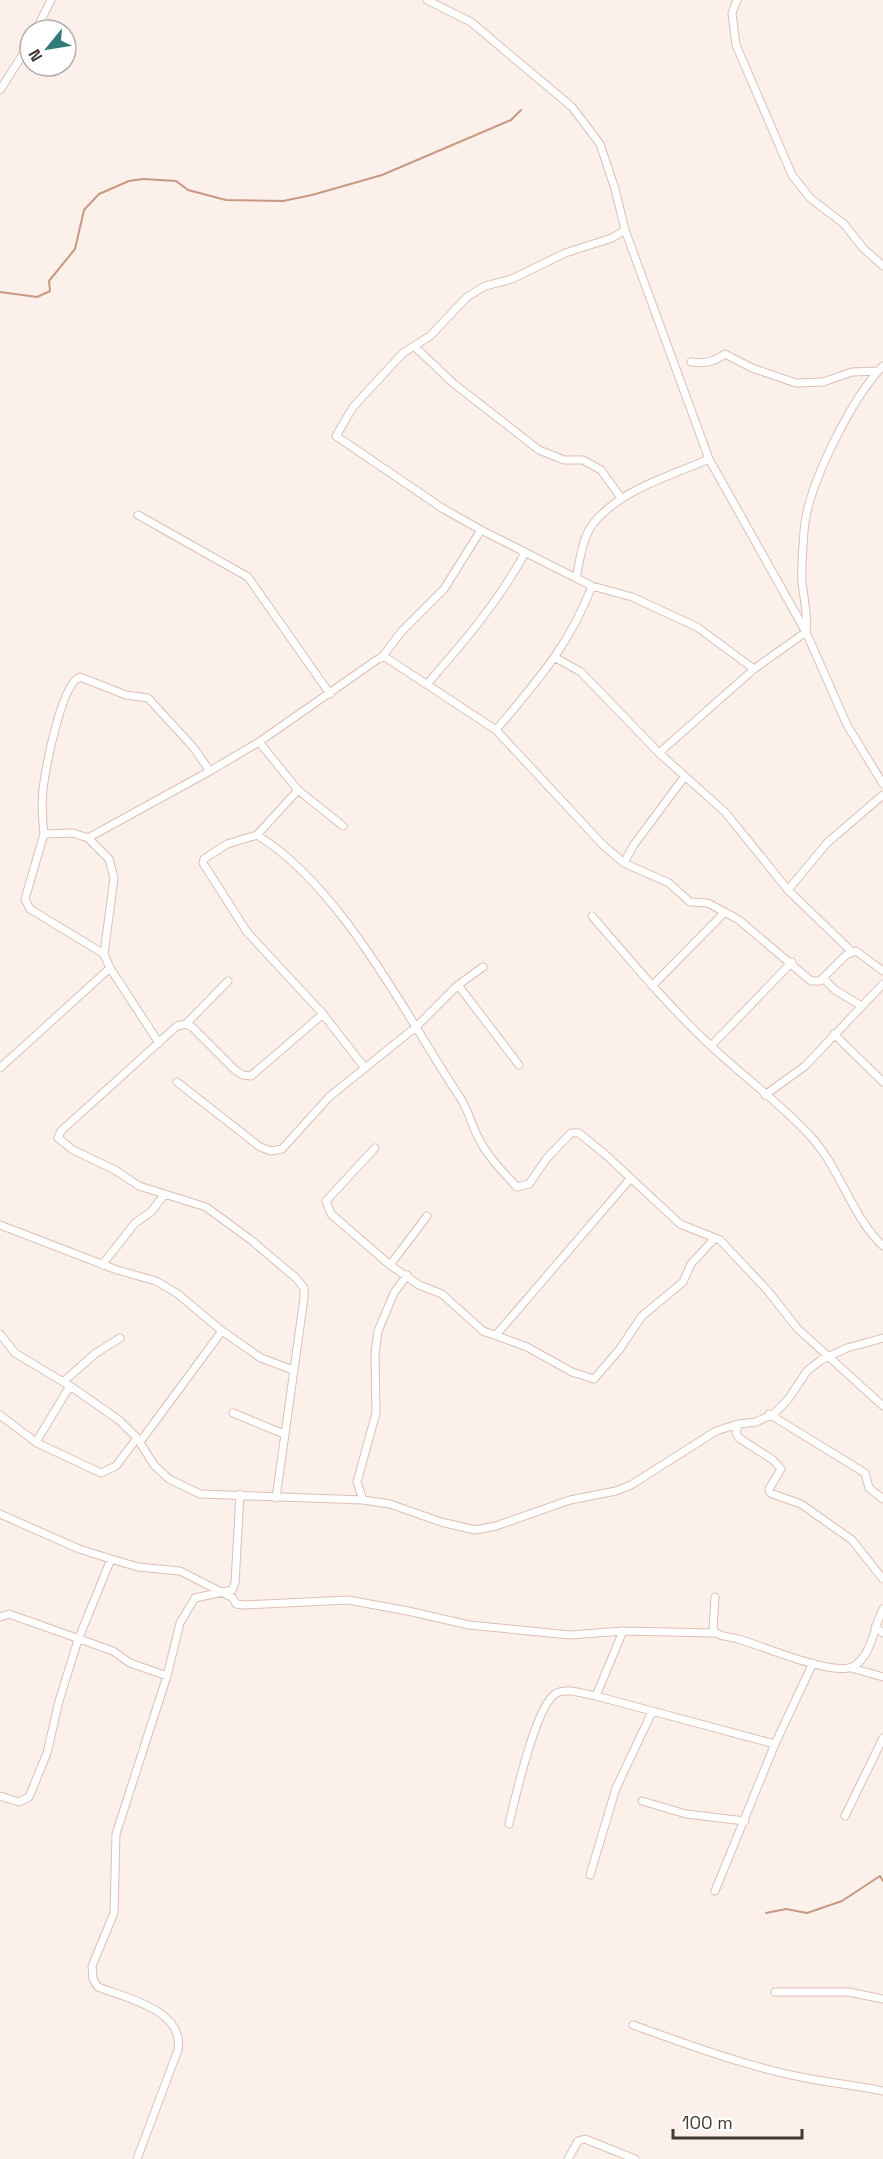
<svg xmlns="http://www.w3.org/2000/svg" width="883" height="2159" font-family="'Space Grotesk',sans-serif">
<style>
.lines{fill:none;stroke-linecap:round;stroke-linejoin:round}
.stream{stroke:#c89983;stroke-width:2}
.minor-casing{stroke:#dcc0b3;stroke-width:9}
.minor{stroke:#fff;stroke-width:7}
</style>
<rect width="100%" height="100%" fill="#fcf0eb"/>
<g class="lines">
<path class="stream" d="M0,292L37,297L50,291L49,281L75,249L84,210L99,194L129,181L143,179L176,181L188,190L226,200L283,201L312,195L382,175L511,120L521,110
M766,1913L786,1909L807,1913L842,1901L880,1876L883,1881"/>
<defs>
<path id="minor" d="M427,0L471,22L572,107L600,144L615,189L625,230L709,459L806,632L847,725L883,784
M737,0L732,13L736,45L792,175L810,198L844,224L863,248L883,266
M36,30L51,0
M0,90L30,43
M414,346L453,383L539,450L564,460H583L601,470L621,498
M691,362C706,364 713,362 725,354L752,368L796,383L823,382L852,372L878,371
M138,515L248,577L330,694
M481,530L442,508L336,436L353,407L403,353L430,336L467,297L485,286L512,279L565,253L612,238L625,230
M592,586L576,578C580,561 582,538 593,524C620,489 671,476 709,459
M382,657L402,631L444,589L481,530L576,578
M556,658L581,672L659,753
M754,669L659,753L725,812L788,890L852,952
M427,684C464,642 498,602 525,553
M496,730C537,681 569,646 592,586L632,597L697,627L754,669L806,632C808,614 804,600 802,582C801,566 803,547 804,531C807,486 852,398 883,366
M259,742L298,790L343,826
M210,771L259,742L378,659L385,657L496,730L603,845L624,863L669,883L690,902L708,903L739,920L811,981H820L846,955L856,951L883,971
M298,790L257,835L227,844L204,859L203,863L247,932L323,1014L364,1067
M44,834C42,816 41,799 44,782C47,762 62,683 80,677L126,695L148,698L193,747L210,771L88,838
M257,835C341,886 405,1014 459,1096C468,1108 471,1124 478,1137C487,1156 503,1172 517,1187L529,1184L547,1158L571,1133H579L607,1156L680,1224L720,1240L768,1291L797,1328L883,1406
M624,863L633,846L685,776
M788,890L827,843L883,795
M592,916C631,961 669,1007 712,1047C745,1078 784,1106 813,1139C841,1171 852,1217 883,1246
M104,954L114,878L109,859L88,838L73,833L44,834L25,899L30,909L104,954L110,968L159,1043
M824,979L835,990L860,1005
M458,985L519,1065
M652,986L723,914
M186,1024L228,981
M834,1034L883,1082
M711,1046L792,962
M0,1068L110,968
M177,1082L260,1147L271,1151L282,1149L329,1097L417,1026L458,985L483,967
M765,1095L805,1066L883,984
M375,1148L326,1201L331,1214L390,1265L419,1285L442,1294L483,1331L527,1347L572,1372L594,1379L619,1350L642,1316L683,1282L691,1264L715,1238
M0,1225L117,1270L156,1281L178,1294L222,1331L261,1358L293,1370
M102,1265L135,1223L151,1212L164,1195
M390,1265L427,1216
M0,1334L15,1353L70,1386L119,1420L137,1438L154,1465L169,1479L200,1494L363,1500L390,1504L441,1522L475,1530L496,1526L570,1500L616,1491L631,1485L716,1431L738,1424L756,1422L775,1413L789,1398L807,1371L821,1360L847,1348L883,1338
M496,1335L630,1179
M63,1382L96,1353L120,1338
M233,1413L284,1434
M769,1414L865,1473L869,1488L883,1499
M0,1415L37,1443L101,1473L116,1466L137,1438
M738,1424L736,1433L739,1438L773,1460L781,1469L769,1489L770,1493L801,1504L852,1540L883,1579
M36,1442L70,1386
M140,1442L222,1331
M276,1498L304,1298V1288L296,1278L251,1240L206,1207L139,1186L115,1170L73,1150L58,1138L61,1131L177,1026L186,1024L192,1027L235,1070L243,1075L251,1076L323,1014
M363,1500L357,1482L376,1413L375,1353L378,1331L394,1293L407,1275
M0,1514L79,1549L111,1559L138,1567L180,1571L233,1598L236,1604L245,1605L348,1600L408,1611L469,1625L570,1635L623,1631L714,1633
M715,1597L713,1630C720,1638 729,1636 738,1639C761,1645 835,1678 854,1666C872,1655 874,1626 883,1609
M0,1617L9,1614L113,1651L130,1663L167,1676
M875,1627L883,1633
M623,1631L596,1696L775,1744L715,1891
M851,1668L883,1677
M775,1744L813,1663
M0,1796L19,1802L29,1797L47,1753L59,1701L78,1640L111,1559
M642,1801L686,1814L745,1821
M845,1816L883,1738
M509,1824C515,1799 535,1708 555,1694C565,1687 584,1694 596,1696
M590,1875L616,1788L652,1712
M775,1992H849L883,1999
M633,2025C686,2044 745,2066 801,2077C828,2083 856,2085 883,2091
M137,2159L178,2050C185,2010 126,1998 98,1987L93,1979L92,1966L114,1913L116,1834L167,1676L180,1623L195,1598L232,1590L235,1583L240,1494
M568,2159L578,2141L585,2139L635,2159"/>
</defs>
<use href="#minor" class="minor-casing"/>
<use href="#minor" class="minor"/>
</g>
<g transform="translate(48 48) rotate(240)"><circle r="28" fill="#ffffff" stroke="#b4afad" stroke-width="1.5"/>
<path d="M0-4.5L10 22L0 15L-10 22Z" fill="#327b7b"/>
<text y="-9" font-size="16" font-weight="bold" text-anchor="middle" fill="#433833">N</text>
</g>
<path d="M673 2129v9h129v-9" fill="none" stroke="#433833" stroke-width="3"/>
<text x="682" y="2129" font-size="18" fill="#433833" stroke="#ffffff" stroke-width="4.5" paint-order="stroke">100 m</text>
</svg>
